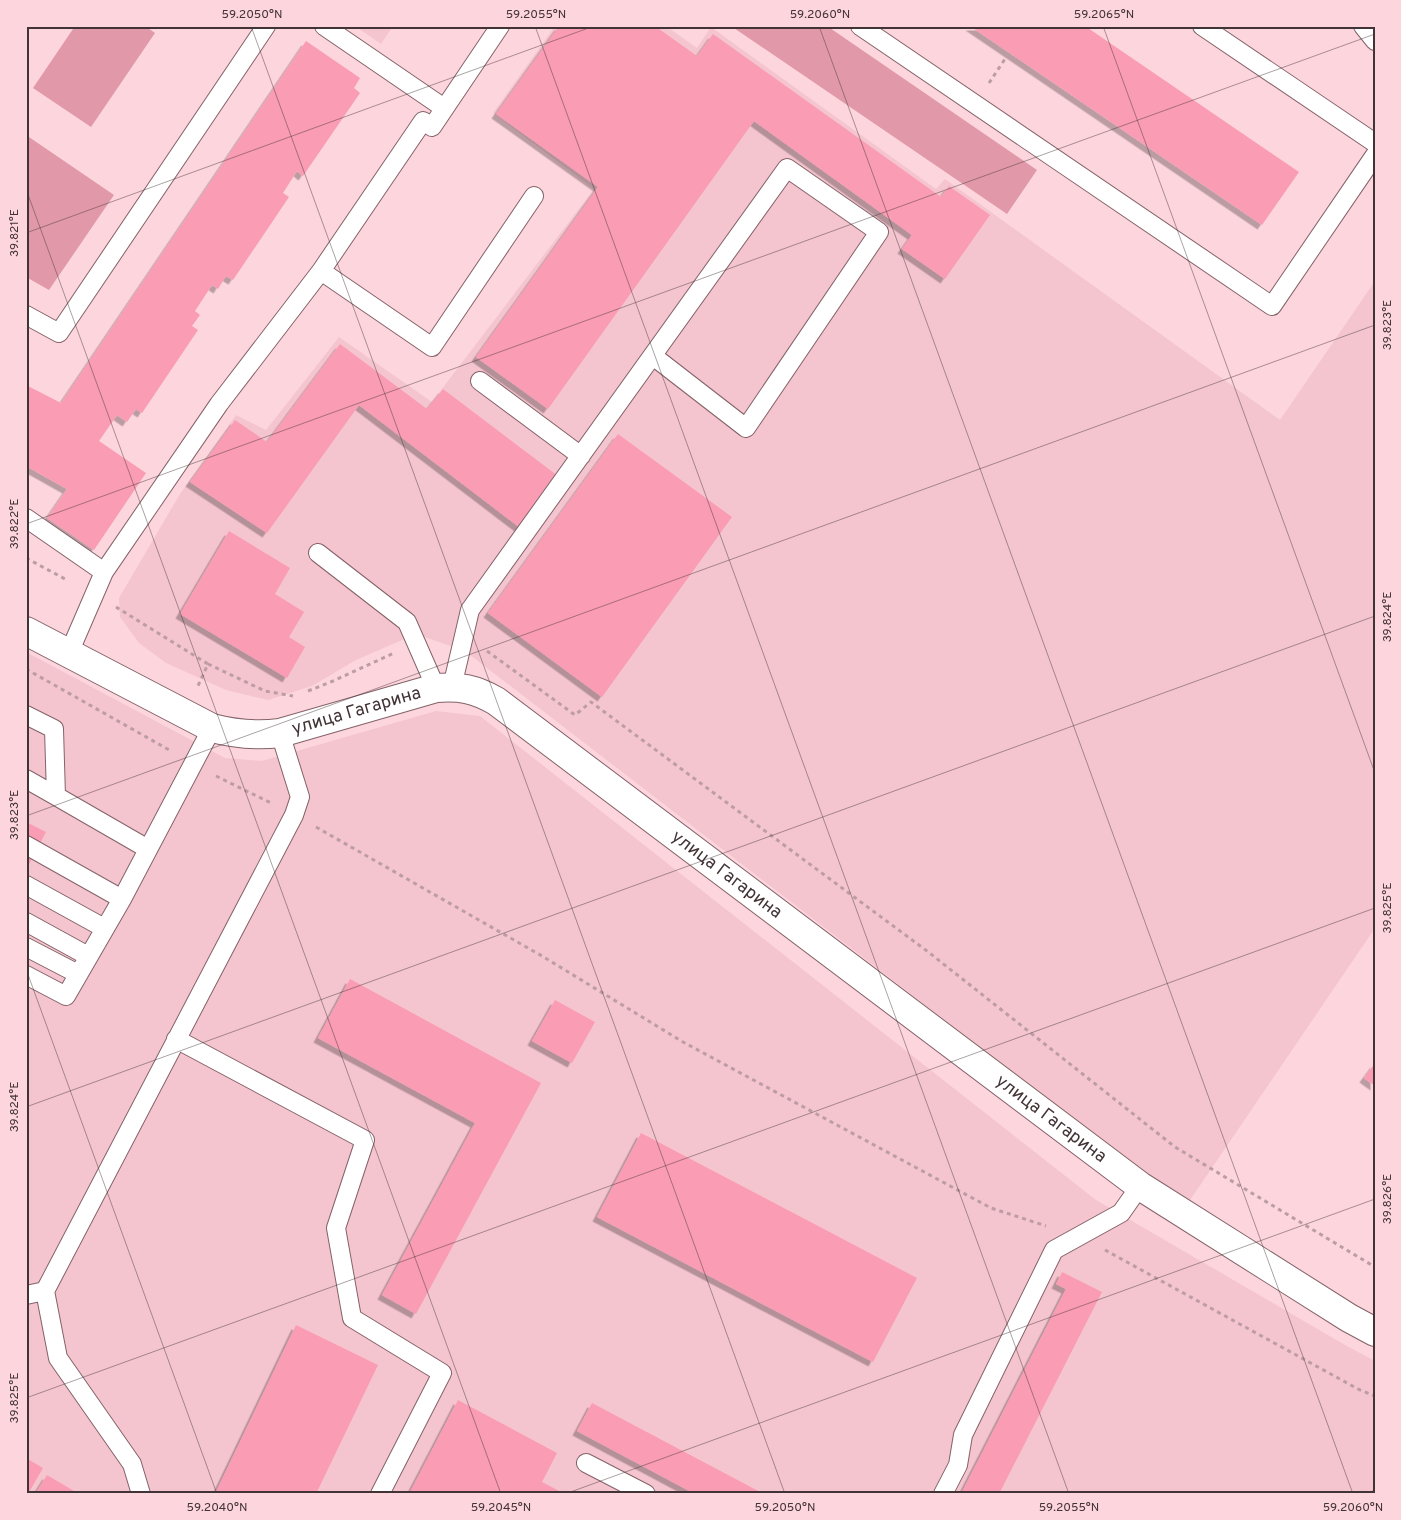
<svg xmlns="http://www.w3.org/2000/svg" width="1401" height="1520" font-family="Overpass,sans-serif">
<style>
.built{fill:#f5c5cf}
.green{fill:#e199a9}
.building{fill:#fa9cb3;filter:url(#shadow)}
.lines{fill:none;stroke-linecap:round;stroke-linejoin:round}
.lane-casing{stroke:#846269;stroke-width:20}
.secondary-casing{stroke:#846269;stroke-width:30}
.path{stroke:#bd9da4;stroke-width:3;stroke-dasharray:4 4;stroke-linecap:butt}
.lane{stroke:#fff;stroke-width:18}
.secondary{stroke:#fff;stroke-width:28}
.ticks{fill:none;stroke:#423336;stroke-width:1;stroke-opacity:0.45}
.labels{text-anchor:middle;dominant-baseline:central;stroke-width:4;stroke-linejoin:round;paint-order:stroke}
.street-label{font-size:18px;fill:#423336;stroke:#fdd5dd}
.neatline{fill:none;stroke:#423336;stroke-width:2}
.ticks-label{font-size:12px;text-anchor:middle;fill:#423336}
</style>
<defs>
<filter id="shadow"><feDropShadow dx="-4.5" dy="4.5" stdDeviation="0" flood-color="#0004"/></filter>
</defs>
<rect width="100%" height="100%" fill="#fdd5dd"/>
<path class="built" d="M355,26H393L381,44Z
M555,26H666L697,48L711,27L936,189L945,179L1280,420L1375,281V928L1186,1206L465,651L416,634L356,660L312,686L268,700L226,690L166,663L139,643L120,617L119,598L180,494L236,415L266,430L339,337L432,402L594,189L493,113Z
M26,652L225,758L262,761L436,711L480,716L1096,1200L1345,1345L1375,1361V1494H26Z"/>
<path class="green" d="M75,26H145L155,33L91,127L33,88Z
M731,26H827L1037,170L1007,214Z
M26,135L114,195L49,290L26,277Z"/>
<path class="building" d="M559,26H655L697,56L713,34L941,197L949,186L990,215L945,279L902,249L912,235L754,121L548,409L476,357L598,187L496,114Z
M970,26H1085L1299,172L1262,225Z
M306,41L360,78L354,88L360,93L303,176L297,171L283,193L289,197L233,280L226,276L218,289L212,285L195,311L200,315L192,326L198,330L142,413L136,409L127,422L117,415L99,441L146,473L94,550L47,518L67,489L26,466V385L61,403Z
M340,344L427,409L443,389L562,479L523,530L359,405L267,533L190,482L235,420L267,442Z
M618,434L732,517L602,697L488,613Z
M229,531L290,568L275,594L304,612L289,637L305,647L287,678L180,614Z
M26,822L46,832L26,870Z
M350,979L541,1083L416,1314L382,1295L475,1123L318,1038Z
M555,1000L595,1022L572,1063L532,1041Z
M1375,1063V1086L1364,1078Z
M641,1133L917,1278L873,1362L597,1217Z
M1062,1272L1102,1292L999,1494H961L1066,1289L1056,1284Z
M296,1325L378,1365L316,1494H215Z
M458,1400L557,1453L542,1482L565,1494H409Z
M592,1403L764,1494H695L577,1431Z
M26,1458L43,1468L28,1494H26Z
M47,1475L79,1494H35Z"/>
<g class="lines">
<defs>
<path id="lane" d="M324,26L444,108
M860,26L1272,306L1375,155
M1202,26L1375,143
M1363,26L1375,41
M321,271L432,347L534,196
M26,315L59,333L266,26
M480,381L581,456
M26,518L104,572
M318,553L407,622L436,688
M69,653L104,572L219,404L321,271L423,121L432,127L500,26
M452,687L470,610L787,168L879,232L746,428L653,356
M26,715L54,729L56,796L26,779
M56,796L148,849
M26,845L122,899
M26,885L104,928
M26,922L88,956
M26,947L78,974
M26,975L66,996L122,899L212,728
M176,1039L365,1140L336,1228L352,1318L442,1373L380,1494
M26,1295L45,1291
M586,1463L646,1494
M141,1494L132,1464L58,1358L45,1291L294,815L300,797L280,733
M943,1494L958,1465L963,1435L1054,1250L1121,1213L1140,1186"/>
<g id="secondary">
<path id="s1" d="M26,631L212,728C235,734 256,736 280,733L436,688C460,686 475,689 496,701L1140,1186L1349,1318L1375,1332"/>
</g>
</defs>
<use href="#lane" class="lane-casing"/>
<use href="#secondary" class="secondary-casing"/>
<path class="path" d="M989,83L1009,53
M26,558L67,580
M116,607L208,664L197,688
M487,651L575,715L591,702L927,951L1175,1147L1375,1267
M208,664L265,691L293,696
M26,669L171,751
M308,691L333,681L394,653
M216,776L273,804
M316,827L542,956L683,1042L991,1208L1046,1226
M1105,1250L1358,1389L1375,1396"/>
<use href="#lane" class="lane"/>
<use href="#secondary" class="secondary"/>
</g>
<path class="ticks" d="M251,26L785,1494M535,26L1069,1494M819,26L1353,1494M1103,26L1375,773M26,189L501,1494M26,233L594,26M26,524L1375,34M26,816L1375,325M26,969L217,1494M26,1107L1375,616M26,1398L1375,908M565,1494L1375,1199M1365,1494L1375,1490"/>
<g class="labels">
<g class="street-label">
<text stroke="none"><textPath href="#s1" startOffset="358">улица Гагарина</textPath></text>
<text stroke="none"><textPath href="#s1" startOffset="792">улица Гагарина</textPath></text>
<text stroke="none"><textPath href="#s1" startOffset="1198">улица Гагарина</textPath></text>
</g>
</g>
<rect width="1401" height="1520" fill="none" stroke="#fdd5dd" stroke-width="55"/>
<rect x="28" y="28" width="1346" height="1464" class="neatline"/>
<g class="ticks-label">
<text x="252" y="18">59.2050°N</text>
<text x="536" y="18">59.2055°N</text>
<text x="820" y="18">59.2060°N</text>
<text x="1104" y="18">59.2065°N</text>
<text transform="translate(14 233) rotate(-90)" y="4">39.821°E</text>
<text transform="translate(1387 325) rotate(-90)" y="4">39.823°E</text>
<text transform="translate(14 524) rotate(-90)" y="4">39.822°E</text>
<text transform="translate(1387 617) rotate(-90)" y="4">39.824°E</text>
<text transform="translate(14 815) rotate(-90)" y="4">39.823°E</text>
<text transform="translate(1387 908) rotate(-90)" y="4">39.825°E</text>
<text transform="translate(14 1107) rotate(-90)" y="4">39.824°E</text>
<text transform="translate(1387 1199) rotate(-90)" y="4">39.826°E</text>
<text transform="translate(14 1398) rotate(-90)" y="4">39.825°E</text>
<text x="217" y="1511">59.2040°N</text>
<text x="501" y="1511">59.2045°N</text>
<text x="785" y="1511">59.2050°N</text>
<text x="1069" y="1511">59.2055°N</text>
<text x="1353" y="1511">59.2060°N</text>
</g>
</svg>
